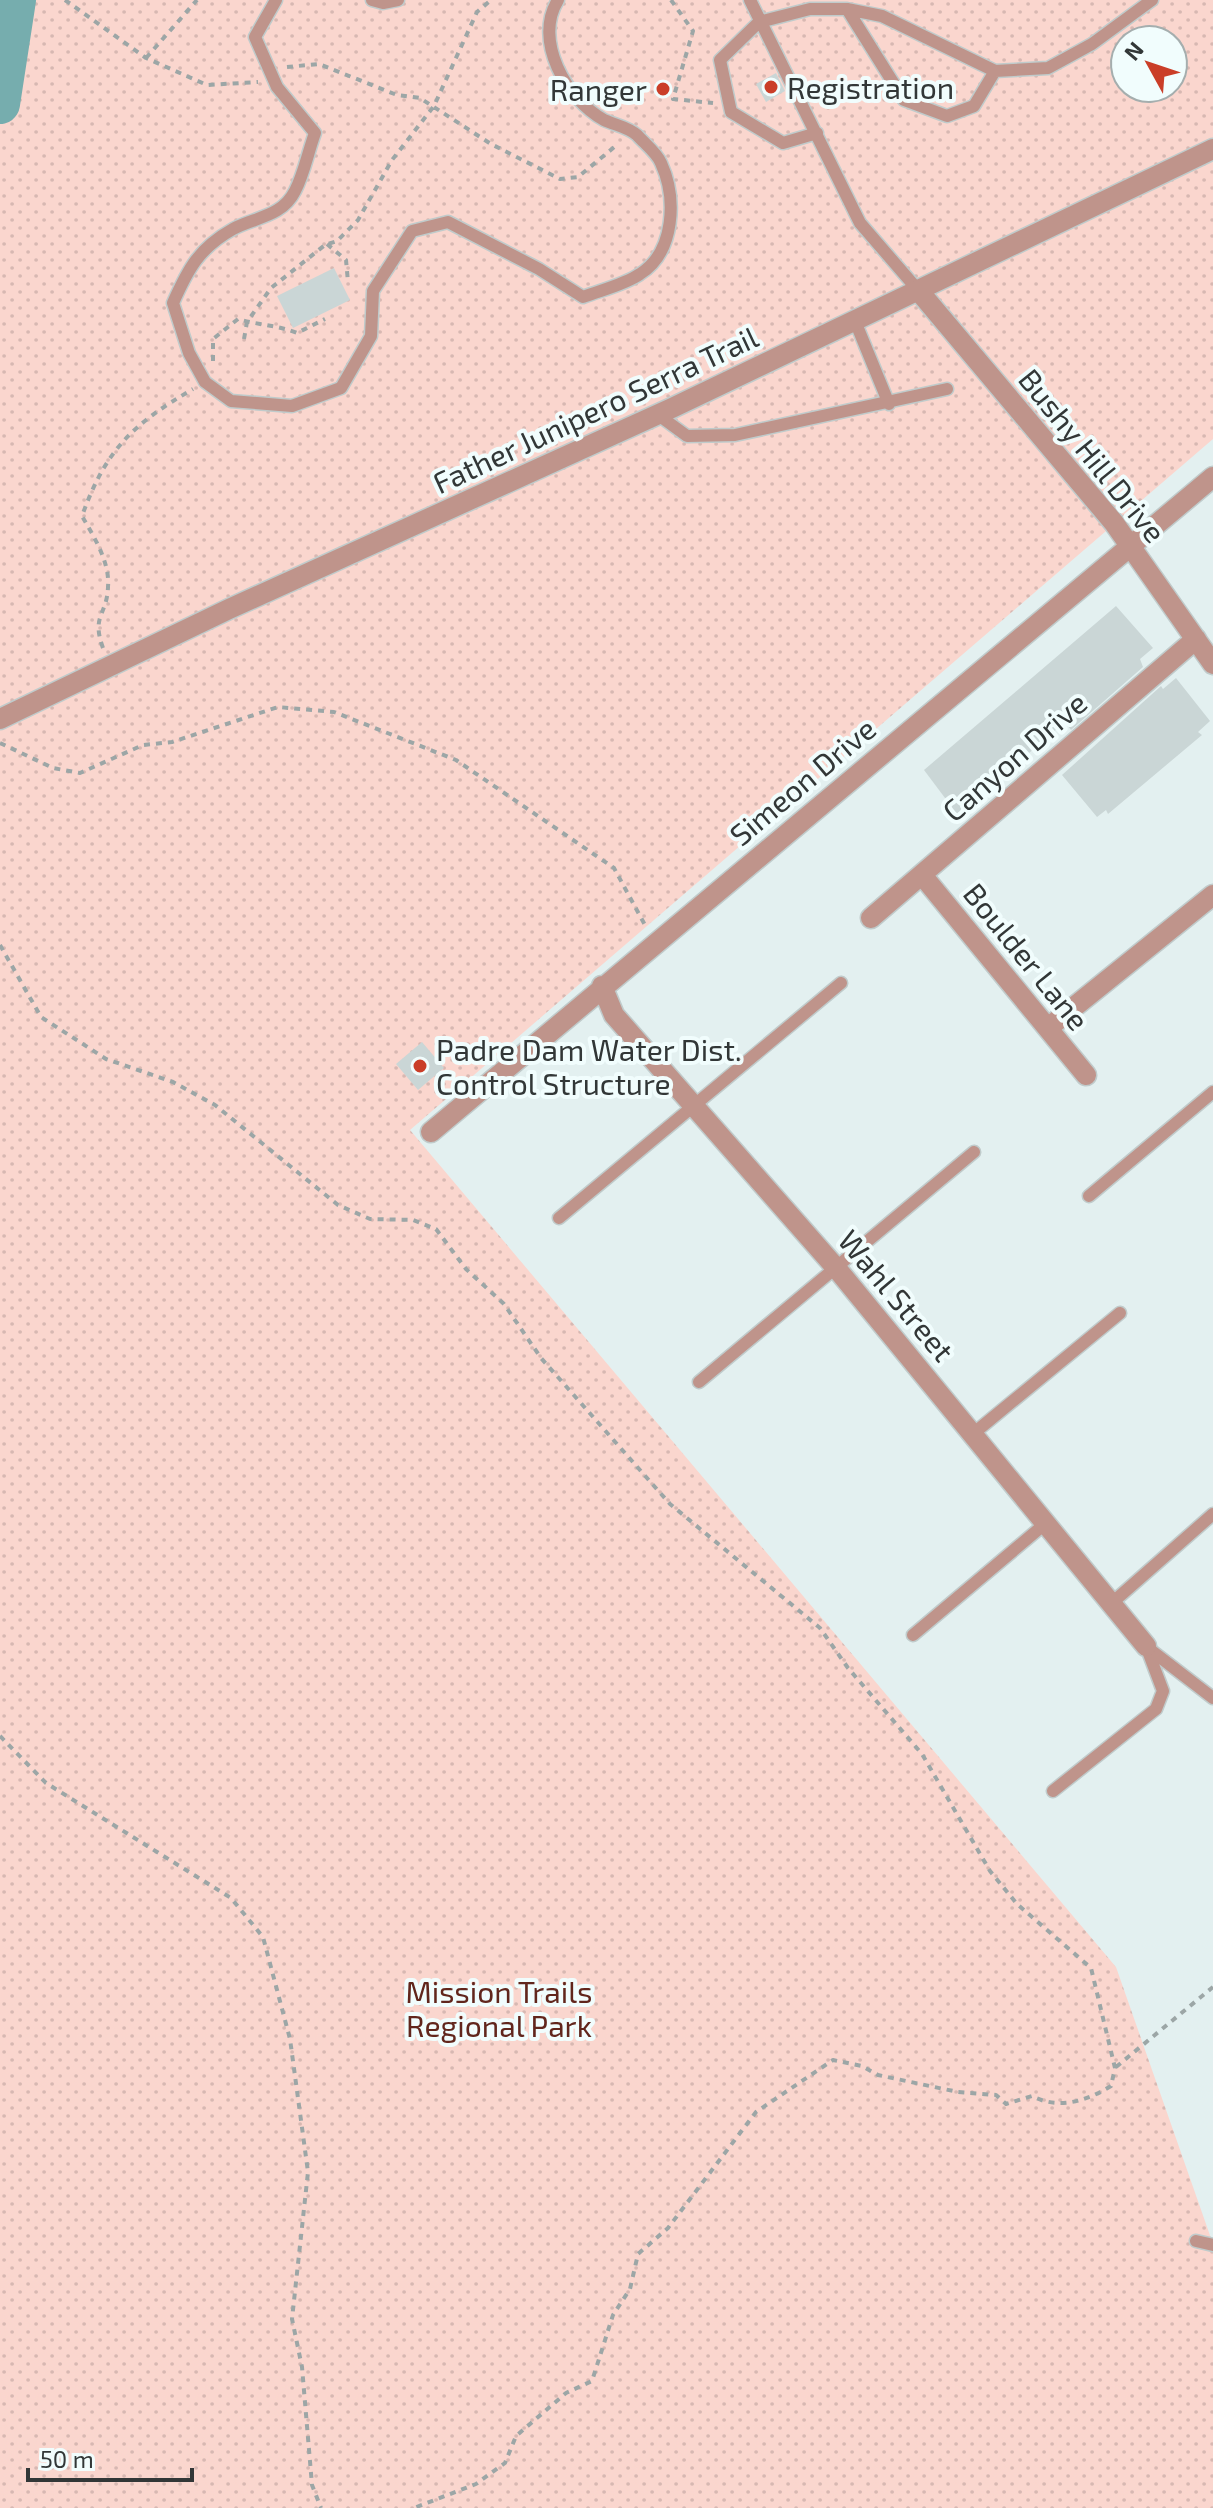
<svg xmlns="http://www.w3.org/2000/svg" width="1213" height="2508" font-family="'Exo 2',sans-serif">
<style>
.grass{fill:url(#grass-dots);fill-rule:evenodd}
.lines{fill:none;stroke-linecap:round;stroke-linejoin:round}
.river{stroke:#76adae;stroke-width:40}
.building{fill:#cad6d6}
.lane-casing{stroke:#c0cbcb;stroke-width:15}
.street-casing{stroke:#c0cbcb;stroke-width:23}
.path{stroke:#9ca6a6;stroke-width:4;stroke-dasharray:6 6;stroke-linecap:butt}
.lane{stroke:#bf948b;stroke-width:12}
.street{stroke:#bf948b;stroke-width:20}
.poi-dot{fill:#ca3e28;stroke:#f1fdfd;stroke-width:3}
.labels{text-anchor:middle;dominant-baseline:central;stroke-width:8;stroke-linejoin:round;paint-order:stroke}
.poi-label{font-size:30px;fill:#323737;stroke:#f1fdfd;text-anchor:start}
.street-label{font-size:30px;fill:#323737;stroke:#f1fdfd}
.park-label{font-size:30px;fill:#61261c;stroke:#f1fdfd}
</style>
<defs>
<pattern id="grass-dots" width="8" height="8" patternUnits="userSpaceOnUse" patternTransform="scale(2)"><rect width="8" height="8" fill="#fad6ce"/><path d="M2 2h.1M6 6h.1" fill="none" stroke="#d7b8b2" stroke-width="1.8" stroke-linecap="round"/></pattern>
</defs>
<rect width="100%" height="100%" fill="#e3f0f0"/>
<path class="grass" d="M0,0H1213V439L410,1130L1116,1967L1213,2244V2508H0ZM1125,40H1173V88H1125Z"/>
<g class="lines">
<path class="river" d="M0,104L16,0"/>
</g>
<path class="building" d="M776,73L785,91L766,102L756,84Z
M334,268L350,300L293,328L277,296Z
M1116,606L1153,648L1140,659L1143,667L1071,730L1065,722L1029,753L1031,757L972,806L970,803L957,814L924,770Z
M1176,678L1210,721L1198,732L1202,735L1108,814L1106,810L1097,817L1062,775L1161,686L1163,689Z
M422,1042L444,1068L418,1090L396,1064Z"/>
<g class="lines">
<defs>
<path id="lane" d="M276,0L255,37L277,87L315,133C308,152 304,174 295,191C282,217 255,217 233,229C199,248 188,269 173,303L189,353L205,382L231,401L292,406L341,388L371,336L373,291L412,231L448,222L539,269L583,297C601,290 624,285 640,274C675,252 677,198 661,163C657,153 644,143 637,135C628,127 615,125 604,120C566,99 533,40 558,0
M372,0L383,3L398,0
M750,0L860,223L918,290
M847,9L904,100L947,116L974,106L995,71
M817,133L783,143L731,112L720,60L759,22L810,9H847L882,16L995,71L1048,68L1092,44L1152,0
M855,321L889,404
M657,414L687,436L735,435L947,389
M1089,1196L1213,1092
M559,1218L841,983
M699,1382L974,1152
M974,1433L1120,1313
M1113,1602L1213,1514
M913,1635L1046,1523
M1148,1648L1213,1698
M1053,1791L1156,1709L1163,1691L1146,1646
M1196,2241L1213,2245"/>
<path id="street" d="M918,290L1114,523L1213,664
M0,719L229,609L672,408L1213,149
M922,875L1086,1075
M871,918L1196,639
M602,986L614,1015L837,1269L1146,1646
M1048,1028L1213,895
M431,1132L1213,477"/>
</defs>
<use href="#lane" class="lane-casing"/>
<use href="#street" class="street-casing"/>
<path class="path" d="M65,0L146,58L207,85L258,82
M671,0L693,31L673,99L713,103
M146,58L197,0
M287,67L319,64L397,95L420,98L491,144L560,179L578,177L618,144
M327,244L346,260L348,282
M244,339L247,322L271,288L325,245L337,241L358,220L392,160L434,106L477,12L491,0
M213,361V339L238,319C258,325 277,325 297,333L325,319
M103,648C91,615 107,616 108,587C110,562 94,537 82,516C106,449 133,424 193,389
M0,743L53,768L80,773L143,745L172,742L278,707L334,712L456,760L614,868L646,927
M0,945L41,1017L106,1059L173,1082L215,1105L338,1205L370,1219L413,1220L436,1229L466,1269L504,1304L541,1358L670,1504L820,1628L848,1668L922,1754L990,1871L1017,1904L1091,1968L1115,2068L1111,2086C1087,2101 1058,2110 1032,2096L1006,2104L996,2095L958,2092L878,2075L862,2066L833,2060L756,2112L668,2228L638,2254L630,2289L613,2315L592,2381L566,2393L516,2436L505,2463L476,2484L414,2508
M0,1736L46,1783L231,1898L263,1937L290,2039L308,2172L292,2319L302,2367L312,2485L321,2508
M1116,2067L1213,1987"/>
<use href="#lane" class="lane"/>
<use href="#street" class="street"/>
</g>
<g class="poi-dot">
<circle cx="771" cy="87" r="8"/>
<circle cx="663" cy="89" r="8"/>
<circle cx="420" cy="1066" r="8"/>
</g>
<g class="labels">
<g class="poi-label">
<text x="787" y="87">Registration</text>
<text x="647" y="89" text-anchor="end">Ranger</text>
<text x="436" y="1049">Padre Dam Water Dist.<tspan x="436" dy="34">Control Structure</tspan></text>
</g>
<g class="street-label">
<text transform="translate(595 409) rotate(-25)">Father Junipero Serra Trail</text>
<text transform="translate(1093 455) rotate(51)">Bushy Hill Drive</text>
<text transform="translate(1014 756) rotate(-41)">Canyon Drive</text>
<text transform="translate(802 781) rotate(-40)">Simeon Drive</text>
<text transform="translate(1027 956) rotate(51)">Boulder Lane</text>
<text transform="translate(897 1295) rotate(50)">Wahl Street</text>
</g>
<g class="park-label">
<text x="499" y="1991">Mission Trails<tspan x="499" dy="34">Regional Park</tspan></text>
</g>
</g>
<g transform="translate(1149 64) rotate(310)"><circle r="38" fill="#f1fdfd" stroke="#a5aeae" stroke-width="2"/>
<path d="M0-6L14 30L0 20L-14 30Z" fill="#ca3e28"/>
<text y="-12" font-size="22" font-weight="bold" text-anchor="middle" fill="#323737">N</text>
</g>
<path d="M28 2468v12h164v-12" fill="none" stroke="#323737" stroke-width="4"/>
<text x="40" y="2468" font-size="24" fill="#323737" stroke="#f1fdfd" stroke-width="6" paint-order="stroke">50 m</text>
</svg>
